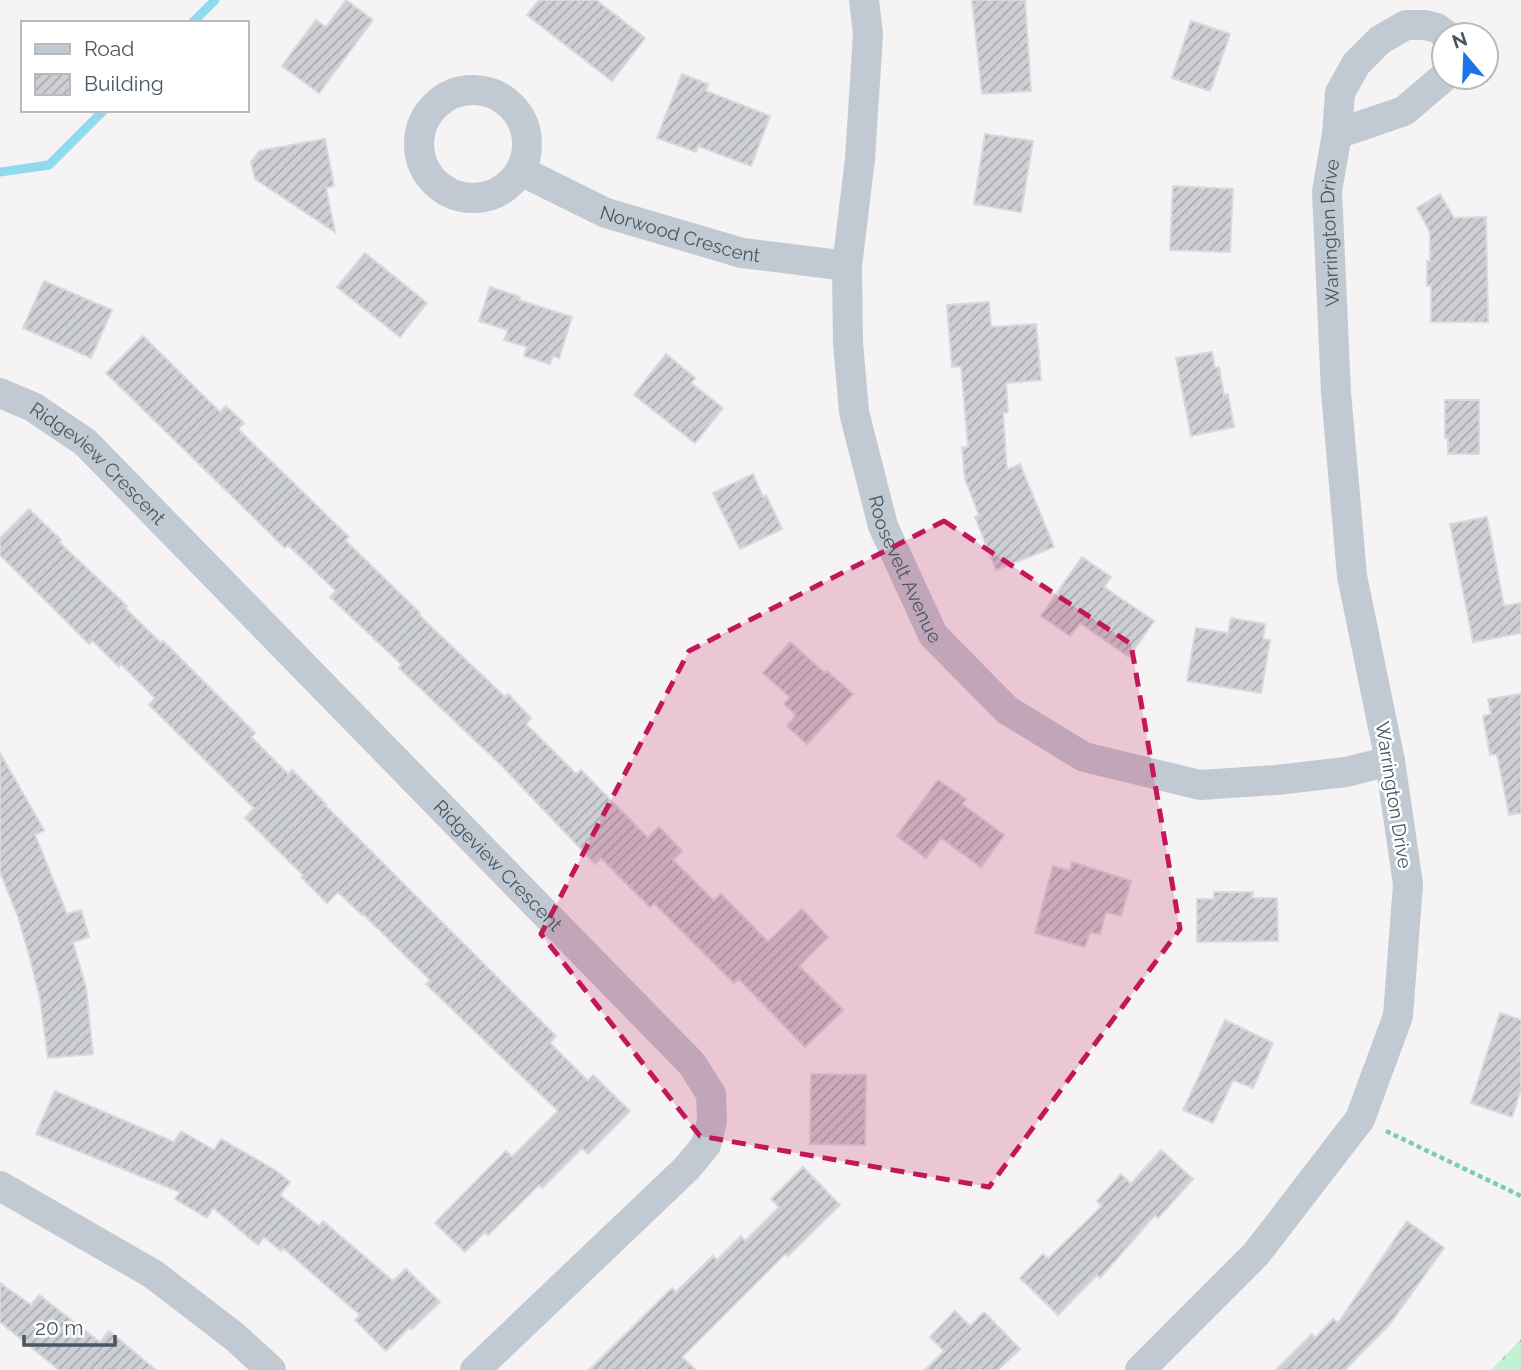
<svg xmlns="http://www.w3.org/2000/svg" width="1521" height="1370" font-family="Raleway,sans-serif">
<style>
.park{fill:url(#park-tufts)}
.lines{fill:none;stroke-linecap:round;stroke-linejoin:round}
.stream{stroke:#90daee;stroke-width:9}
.building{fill:url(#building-hatch);stroke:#d7d9de;stroke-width:2}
.path{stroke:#7ad0a6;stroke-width:4.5;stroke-dasharray:5 3.5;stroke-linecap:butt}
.minor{stroke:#c1cad2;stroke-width:30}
.marked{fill:#c2185b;fill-opacity:0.2;stroke:#c2185b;stroke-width:5;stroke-dasharray:14 9;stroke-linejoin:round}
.labels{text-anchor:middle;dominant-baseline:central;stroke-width:5;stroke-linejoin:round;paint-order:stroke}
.street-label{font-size:19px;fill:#4a5661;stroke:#fff}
</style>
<defs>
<pattern id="park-tufts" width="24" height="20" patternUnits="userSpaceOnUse" patternTransform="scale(1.75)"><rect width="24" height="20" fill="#c3f1d5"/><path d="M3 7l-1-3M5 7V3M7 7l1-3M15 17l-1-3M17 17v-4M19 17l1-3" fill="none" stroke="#a0c6b0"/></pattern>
<pattern id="building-hatch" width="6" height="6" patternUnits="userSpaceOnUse" patternTransform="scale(1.75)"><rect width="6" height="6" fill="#cdcfd5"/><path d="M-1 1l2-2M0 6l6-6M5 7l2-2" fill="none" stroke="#a8abb0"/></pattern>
</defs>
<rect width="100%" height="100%" fill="#f5f3f3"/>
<path class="park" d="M1521,1339V1370H1491Z"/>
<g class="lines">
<path class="stream" d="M192,23L215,0
M0,172L49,165L104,110"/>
</g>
<path class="building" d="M346,0L373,20L319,93L282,66L316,20L326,27Z
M539,0H596L645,38L612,81L527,15Z
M972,0H1025L1031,91L982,94Z
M1191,21L1230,34L1210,91L1172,78Z
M682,74L708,84L706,91L770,116L751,166L698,146L696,152L657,138Z
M985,134L1033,141L1021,212L974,204Z
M325,139L334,186L326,188L335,232L255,179L251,162L259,151Z
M1173,186L1233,189L1230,252L1170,250Z
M1440,194L1454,218L1486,217L1488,322H1431V285L1427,286V261H1430V232L1417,208Z
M365,253L427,303L400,337L337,287Z
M44,281L112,310L91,358L23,328Z
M490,287L520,297L519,300L572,317L559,358L553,356L550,364L524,356L527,347L504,340L508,330L479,321Z
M989,302L991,327L1036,324L1041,380L1006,383L1008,412L1003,413L1007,470L1020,464L1054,547L996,570L975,517L979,515L965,479L962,447H968L961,366L952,367L947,305Z
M143,336L220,412L226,406L244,423L238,429L349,537L345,540L420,613L419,615L505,697L508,694L531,718L526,724L576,774L581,770L648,838L659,827L682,851L673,860L714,901L721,894L768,942L802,909L828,937L799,966L843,1010L805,1047L739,979L734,983L654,903L650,907L601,858L595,864L502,766L399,668L402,665L330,597L336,591L288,545L285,548L106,373Z
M1212,352L1215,368L1219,367L1224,395L1228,394L1234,427L1191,436L1176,358Z
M666,354L695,378L691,383L723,408L695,443L634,395Z
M1445,400H1479V454H1448V438H1445Z
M753,474L763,497L766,495L782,529L740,549L713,493Z
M29,509L61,540L59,542L127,606L125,608L161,643L163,641L255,733L251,737L288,774L292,770L326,804L325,805L556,1036L550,1043L588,1081L593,1075L630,1111L588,1154L582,1148L542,1188L539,1185L488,1235L485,1232L465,1252L435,1223L506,1151L512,1157L558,1111L426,984L430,980L363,914L362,915L338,892L327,903L301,877L303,875L245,818L254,808L149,705L155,698L121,664L119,667L93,641L89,644L0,555V538Z
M1487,517L1504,606L1521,603V633L1473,642L1450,524Z
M1082,557L1111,577L1104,587L1154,621L1129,657L1080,623L1070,636L1041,616Z
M1231,618L1265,624L1263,639L1270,640L1261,693L1187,681L1196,628L1228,633Z
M790,642L825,673L827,671L853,694L807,744L787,726L796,715L784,704L790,697L763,673Z
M1521,694V813L1509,815L1497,754L1490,755L1483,716L1491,714L1488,699Z
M0,753L44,830L35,835L67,914L81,910L89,937L73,942L86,988L93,1054L48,1058L40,998L29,955L18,917L0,872Z
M938,780L966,799L962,804L1004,835L981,867L941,838L926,858L897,836Z
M1072,862L1131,881L1121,916L1106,912L1100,934L1090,932L1085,947L1035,933L1053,866L1070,871Z
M1214,892H1253L1252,898H1277L1278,941L1197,942V899H1214Z
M1500,1013L1521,1020V1089L1512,1117L1471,1103Z
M1225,1020L1273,1043L1253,1088L1233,1080L1213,1123L1183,1110Z
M811,1074L866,1075L865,1145L810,1144Z
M55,1091L174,1142L181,1131L214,1150L221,1139L275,1170L290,1182L280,1195L319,1226L323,1221L393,1281L406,1269L440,1302L412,1329L410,1327L386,1351L355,1320L360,1315L283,1248L281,1251L264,1237L258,1245L213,1208L207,1218L175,1199L180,1192L36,1134Z
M1161,1150L1193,1179L1158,1218L1155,1215L1100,1278L1097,1275L1058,1315L1020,1278L1043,1254L1048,1259L1102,1206L1097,1201L1121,1174L1131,1184Z
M803,1167L840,1205L788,1256L785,1254L682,1357L696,1370H589L672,1288L676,1292L713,1256L717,1260L741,1236L745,1241L779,1207L771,1199Z
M1407,1221L1444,1248L1389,1325L1345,1370H1276L1312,1334L1315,1338L1333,1319L1338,1323Z
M0,1283L31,1305L39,1295L100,1342L109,1331L156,1370H59L0,1322Z
M955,1311L970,1326L984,1312L1020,1349L998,1370H925L944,1351L930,1337Z"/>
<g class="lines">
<path class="path" d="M1386,1131L1521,1196"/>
<g class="minor">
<path id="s1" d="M864,0L868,34L860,159L847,266L848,343L854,412L883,526L933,635L1007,710L1084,757L1200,785L1276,780L1346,772L1390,761"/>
<circle cx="473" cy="144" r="54"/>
<path d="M1337,134L1404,111L1444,77"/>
<path id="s2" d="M521,171L606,213L742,253L847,266"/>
<path id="s3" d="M0,393L33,407L85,442L692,1064L711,1094L712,1121L706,1145L687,1168L475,1370"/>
<path d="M0,1186L153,1274L235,1337L271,1370"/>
<path id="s4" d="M1140,1370L1256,1254L1360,1119L1398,1016L1408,884L1390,761L1352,576L1336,392L1327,191L1337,134L1340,93L1356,64L1380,40L1406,25H1425L1437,28L1446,35"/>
</g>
</g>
<path class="marked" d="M944,521L1131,644L1180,929L989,1187L700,1136L541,934L689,651Z"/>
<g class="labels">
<g class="street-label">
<text stroke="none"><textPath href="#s2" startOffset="172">Norwood Crescent</textPath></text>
<text stroke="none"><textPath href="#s4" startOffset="1234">Warrington Drive</textPath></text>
<text stroke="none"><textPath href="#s3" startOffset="122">Ridgeview Crescent</textPath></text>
<text stroke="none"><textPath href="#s1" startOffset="579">Roosevelt Avenue</textPath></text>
<text transform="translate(1394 795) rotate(81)">Warrington Drive</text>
<text stroke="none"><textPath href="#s3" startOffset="690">Ridgeview Crescent</textPath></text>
</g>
</g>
<rect x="21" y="21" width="228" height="91" fill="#ffffff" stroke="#b7bbc0" stroke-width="2"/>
<rect x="35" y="44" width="35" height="10" fill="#c1cad2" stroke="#b7bbc0" stroke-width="2"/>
<text x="84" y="56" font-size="21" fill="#4a5661">Road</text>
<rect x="35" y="74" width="35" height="21" fill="url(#building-hatch)" stroke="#b7bbc0" stroke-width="2"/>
<text x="84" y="91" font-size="21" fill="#4a5661">Building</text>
<g transform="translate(1465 56) rotate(341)"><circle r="33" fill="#ffffff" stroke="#b7bbc0" stroke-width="2"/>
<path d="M0-5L12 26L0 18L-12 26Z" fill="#1a73e8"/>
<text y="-10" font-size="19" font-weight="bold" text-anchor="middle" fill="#4a5661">N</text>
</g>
<path d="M24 1335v10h91v-10" fill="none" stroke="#4a5661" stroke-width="3.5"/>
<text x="35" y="1335" font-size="21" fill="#4a5661" stroke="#ffffff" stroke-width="5" paint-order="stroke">20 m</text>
</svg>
